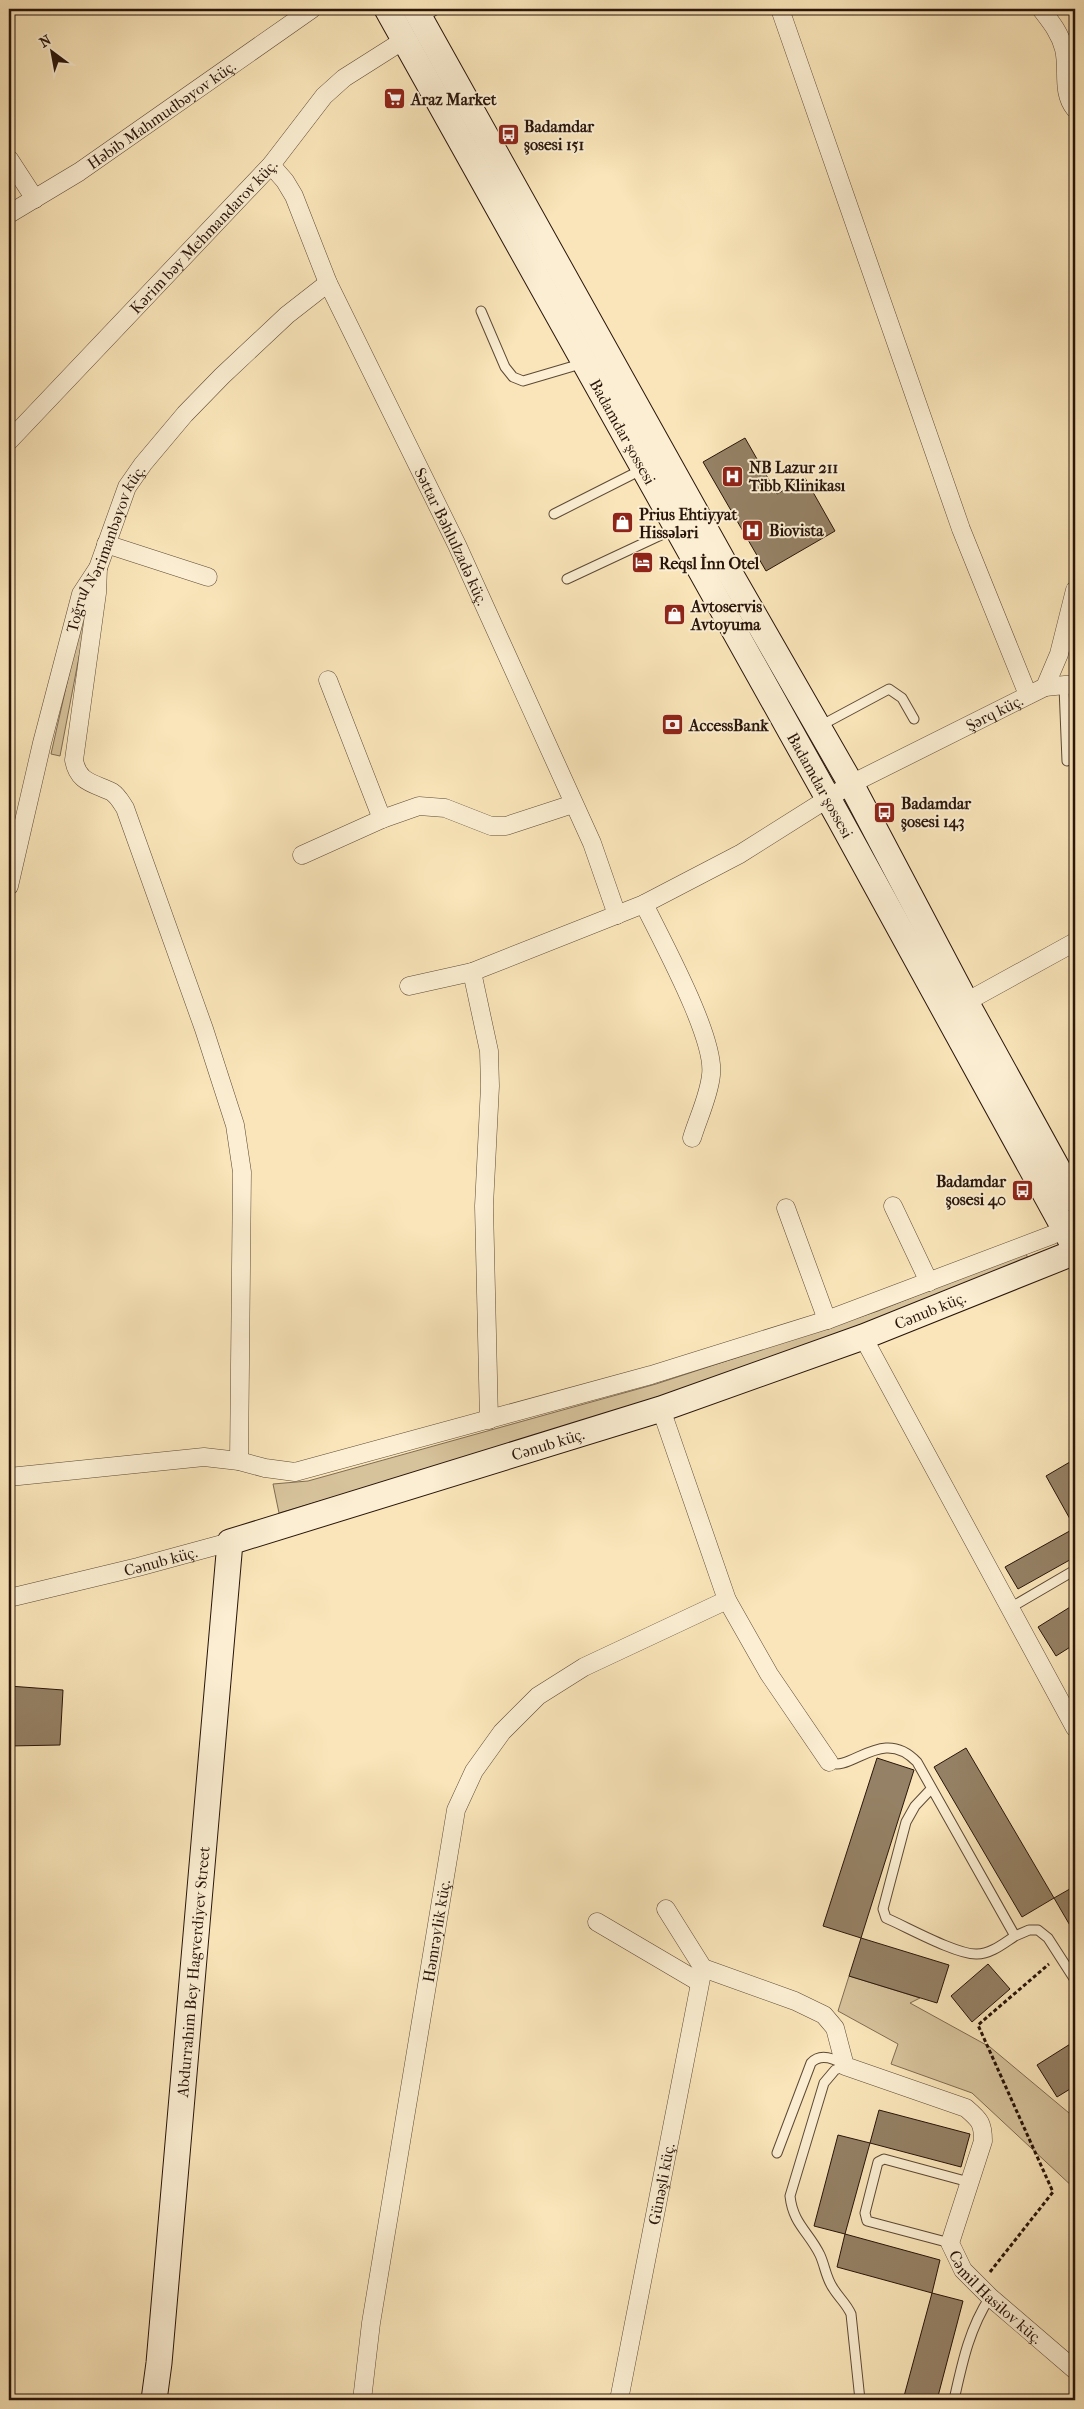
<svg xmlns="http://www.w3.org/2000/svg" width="1084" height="2409" font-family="'IM FELL French Canon',serif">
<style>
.green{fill:#d6c29b;stroke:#806c53}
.building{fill:#958165;stroke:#29150b}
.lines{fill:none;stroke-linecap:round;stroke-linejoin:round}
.lane-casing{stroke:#5d4936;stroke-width:11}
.street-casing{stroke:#5d4936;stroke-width:19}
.secondary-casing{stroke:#29150b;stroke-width:27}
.path{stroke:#29150b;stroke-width:3;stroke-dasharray:4 2.5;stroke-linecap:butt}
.lane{stroke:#fbeed2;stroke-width:9}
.street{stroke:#fbeed2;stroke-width:18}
.secondary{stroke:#fbeed2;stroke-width:25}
.labels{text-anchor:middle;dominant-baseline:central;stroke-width:4;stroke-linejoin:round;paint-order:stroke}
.poi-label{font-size:16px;font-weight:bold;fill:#29150b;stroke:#fbeed2;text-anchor:start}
.street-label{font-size:16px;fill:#29150b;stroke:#fbeed2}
</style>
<rect width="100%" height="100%" fill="#f9e5b9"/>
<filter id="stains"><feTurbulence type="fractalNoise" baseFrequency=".004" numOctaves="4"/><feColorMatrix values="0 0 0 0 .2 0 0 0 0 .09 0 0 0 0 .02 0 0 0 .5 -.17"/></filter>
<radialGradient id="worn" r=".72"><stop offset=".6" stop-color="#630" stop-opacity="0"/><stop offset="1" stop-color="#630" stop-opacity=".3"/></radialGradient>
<path class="green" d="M87,594H91L60,756L51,754Z
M1025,1252L1029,1260L890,1315L580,1425L279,1513L273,1484L308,1481L656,1384L878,1311Z
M849,1976L920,1998L910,2003L990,2047L1075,2118V2189L972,2093L891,2064L898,2044L838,2011Z"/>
<path class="building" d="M745,438L777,494L805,478L835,531L766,571L703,462Z
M1075,1459V1528L1046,1476Z
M1075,1528V1557L1018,1589L1005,1567Z
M1075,1604V1644L1056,1656L1038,1627Z
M9,1686L63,1690L60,1745L9,1746Z
M966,1748L1054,1898L1022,1917L934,1767Z
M877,1758L914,1770L861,1938L823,1926Z
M1075,1886V1934L1054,1898Z
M861,1938L949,1965L937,2003L849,1976Z
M988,1964L1010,1989L972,2022L951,1996Z
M1075,2041V2086L1057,2097L1037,2065Z
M879,2110L970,2134L961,2167L870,2143Z
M838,2135L870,2143L845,2234L814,2226Z
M845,2234L940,2260L932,2293L837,2267Z
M932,2293L963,2301L937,2400H903Z"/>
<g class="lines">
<defs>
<path id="lane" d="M421,18L437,9
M481,311L505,367L513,377L523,381L584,363
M554,514L643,469
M567,579L676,528
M1064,687L1067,761
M820,726L889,689L902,698L914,719
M1010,1608L1075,1570
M829,1762C850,1774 882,1725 917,1762L1015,1936L1029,1930H1038L1048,1938L1075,1980
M931,1789L915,1806L906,1822L883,1909L886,1918C907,1927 957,1955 977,1954C991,1954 1004,1943 1015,1936
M845,2066L835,2070L824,2083L790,2196C793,2224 809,2232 820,2255C825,2266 826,2278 833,2288C839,2298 846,2303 851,2314L860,2400
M777,2153L811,2063C820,2053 833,2058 843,2064
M950,2243L867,2221L865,2213L878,2162L884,2159L969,2182
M954,2400C962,2364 969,2329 990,2297"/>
<g id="street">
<path d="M780,9L961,529L1028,695"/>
<path d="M1041,9C1051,22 1060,33 1064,49C1069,69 1061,92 1075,109"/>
<path d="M9,159L35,199"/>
<path id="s1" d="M271,165L285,181L294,196L328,283L457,545L592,843L617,915"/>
<path id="s2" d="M9,214L79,172L312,9"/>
<path id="s3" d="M9,441L271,165L324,96L344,78L404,40"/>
<path d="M106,544L208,577"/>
<path d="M98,568L97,593L74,760C78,783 94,783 112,792C118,796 121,802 125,808L204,1029L235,1125L242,1172L239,1461"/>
<path d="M328,680L382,819"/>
<path d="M1045,687L1075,684"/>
<path d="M302,855L382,819L419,806L445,808L491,826H506L573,804"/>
<path id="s4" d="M9,886L42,743L81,594L98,568L127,487L143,464L185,414L222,376L287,315L328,283"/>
<path d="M644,904C662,941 716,1039 711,1075C709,1096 698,1118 692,1138"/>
<path d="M472,972L489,1051L490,1086L484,1206L489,1420"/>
<path id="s5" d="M409,986L472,972L644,904L740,854L851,784L1045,687L1059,654L1075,590"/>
<path d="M966,1002L1075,942"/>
<path d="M893,1206L929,1282"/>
<path d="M786,1208L827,1320"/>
<path d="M863,1337L1075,1728"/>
<path d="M661,1409L727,1600L769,1674L829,1762"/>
<path d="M9,1477L204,1457L239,1461L265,1468L295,1472L651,1375L827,1320L1052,1235L1074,1224"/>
<path id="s6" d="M9,1598L138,1567L230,1542"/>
<path id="s7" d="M666,1909L703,1968L795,2001L824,2015L835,2028L845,2066L966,2108C980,2120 983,2123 983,2141L950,2243L963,2270L990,2297L1075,2370"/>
<path d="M597,1922L699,1982"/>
<path id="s8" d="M362,2400L371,2323L456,1810L474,1771L502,1732L538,1696L584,1667L727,1600"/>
<path id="s9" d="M619,2400L703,1968"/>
</g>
<g id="secondary">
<path id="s10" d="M387,9L839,818L1075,1248"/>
<path d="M415,9L723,561L851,784L966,1002L1075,1200"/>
<path id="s11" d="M154,2400L159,2363L230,1542L661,1409L863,1337L1075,1252"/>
</g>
</defs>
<use href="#lane" class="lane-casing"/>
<use href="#street" class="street-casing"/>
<use href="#secondary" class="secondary-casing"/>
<path class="path" d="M990,2272L1053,2192L978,2025L1049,1964"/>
<use href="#lane" class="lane"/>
<use href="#street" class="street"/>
<use href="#secondary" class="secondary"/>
</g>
<defs>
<symbol id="supermarket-square" viewBox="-11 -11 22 22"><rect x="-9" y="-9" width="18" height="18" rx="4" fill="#8f2418" stroke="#fbeed2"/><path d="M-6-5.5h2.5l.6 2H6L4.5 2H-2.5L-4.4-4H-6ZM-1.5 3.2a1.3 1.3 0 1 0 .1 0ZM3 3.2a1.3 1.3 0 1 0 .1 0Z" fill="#fff"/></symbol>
<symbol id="bus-square" viewBox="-11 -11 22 22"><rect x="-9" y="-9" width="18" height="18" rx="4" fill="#8f2418" stroke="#fbeed2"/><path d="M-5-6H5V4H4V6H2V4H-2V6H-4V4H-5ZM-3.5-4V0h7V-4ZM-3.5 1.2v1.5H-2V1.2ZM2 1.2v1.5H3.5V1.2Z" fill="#fff"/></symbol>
<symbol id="hospital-square" viewBox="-11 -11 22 22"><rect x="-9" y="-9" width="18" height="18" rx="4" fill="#8f2418" stroke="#fbeed2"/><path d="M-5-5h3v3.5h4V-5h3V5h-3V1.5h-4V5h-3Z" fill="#fff"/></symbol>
<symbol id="shop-square" viewBox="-11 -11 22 22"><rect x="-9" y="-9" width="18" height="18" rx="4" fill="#8f2418" stroke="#fbeed2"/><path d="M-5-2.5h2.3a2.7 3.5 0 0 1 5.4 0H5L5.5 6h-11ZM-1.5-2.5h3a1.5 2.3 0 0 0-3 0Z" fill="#fff"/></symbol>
<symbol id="hotel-square" viewBox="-11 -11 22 22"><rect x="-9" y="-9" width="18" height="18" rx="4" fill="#8f2418" stroke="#fbeed2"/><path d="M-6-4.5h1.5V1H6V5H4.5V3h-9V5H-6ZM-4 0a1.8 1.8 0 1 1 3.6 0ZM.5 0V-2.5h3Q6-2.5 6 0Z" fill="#fff"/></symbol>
<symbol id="bank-square" viewBox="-11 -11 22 22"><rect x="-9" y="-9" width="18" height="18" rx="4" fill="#8f2418" stroke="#fbeed2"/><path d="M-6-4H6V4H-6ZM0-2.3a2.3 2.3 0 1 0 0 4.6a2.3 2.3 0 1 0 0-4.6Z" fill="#fff"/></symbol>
</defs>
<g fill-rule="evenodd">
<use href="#supermarket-square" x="382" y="86" width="25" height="25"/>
<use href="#bus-square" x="496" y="122" width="25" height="25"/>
<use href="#hospital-square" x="720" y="464" width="25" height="25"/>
<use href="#shop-square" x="610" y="510" width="25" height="25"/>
<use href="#hospital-square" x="740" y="518" width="25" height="25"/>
<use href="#hotel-square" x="630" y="550" width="25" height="25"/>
<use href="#shop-square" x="662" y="602" width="25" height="25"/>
<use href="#bank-square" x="660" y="712" width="25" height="25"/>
<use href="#bus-square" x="872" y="800" width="25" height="25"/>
<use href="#bus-square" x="1010" y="1178" width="25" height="25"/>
</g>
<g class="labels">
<g class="poi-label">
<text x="411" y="99">Araz Market</text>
<text x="524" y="126">Badamdar<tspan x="524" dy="18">şosesi 151</tspan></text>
<text x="749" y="467">NB Lazur 211<tspan x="749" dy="18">Tibb Klinikası</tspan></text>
<text x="639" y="514">Prius Ehtiyyat<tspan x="639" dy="18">Hissәlәri</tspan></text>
<text x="769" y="530">Biovista</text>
<text x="659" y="563">Reqsl İnn Otel</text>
<text x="691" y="606">Avtoservis<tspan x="691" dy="18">Avtoyuma</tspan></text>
<text x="689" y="725">AccessBank</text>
<text x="901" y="803">Badamdar<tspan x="901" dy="18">şosesi 143</tspan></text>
<text x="1006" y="1181" text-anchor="end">Badamdar<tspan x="1006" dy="18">şosesi 40</tspan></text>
</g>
<g class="street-label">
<text stroke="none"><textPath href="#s2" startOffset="182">Həbib Mahmudbəyov küç.</textPath></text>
<text stroke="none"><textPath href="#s3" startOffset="282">Kərim bəy Mehmandarov küç.</textPath></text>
<text stroke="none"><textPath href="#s10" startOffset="484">Badamdar şossesi</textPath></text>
<text stroke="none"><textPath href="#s1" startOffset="414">Səttar Bəhlulzadə küç.</textPath></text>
<text stroke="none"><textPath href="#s4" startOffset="352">Toğrul Nərimanbəyov küç.</textPath></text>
<text stroke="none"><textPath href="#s5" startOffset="649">Şərq küç.</textPath></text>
<text stroke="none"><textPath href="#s10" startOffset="889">Badamdar şossesi</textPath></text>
<text stroke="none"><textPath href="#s11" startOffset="1599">Cənub küç.</textPath></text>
<text stroke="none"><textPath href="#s11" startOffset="1194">Cənub küç.</textPath></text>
<text stroke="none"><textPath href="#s6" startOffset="156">Cənub küç.</textPath></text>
<text stroke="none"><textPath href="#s8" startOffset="475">Həmrəylik küç.</textPath></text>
<text stroke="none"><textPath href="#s11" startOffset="430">Abdurrahim Bey Hagverdiyev Street</textPath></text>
<text stroke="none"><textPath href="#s9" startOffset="220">Günəşli küç.</textPath></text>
<text stroke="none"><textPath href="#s7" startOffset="602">Cəmil Hasilov küç.</textPath></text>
</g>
</g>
<rect width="1084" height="2409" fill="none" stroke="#f9e5b9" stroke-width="30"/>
<rect x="10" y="10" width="1064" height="2389" fill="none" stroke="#29150b" stroke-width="2.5"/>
<rect x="15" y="15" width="1054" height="2379" fill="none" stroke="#29150b"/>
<g transform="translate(52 52) rotate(328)" stroke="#fbeed2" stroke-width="4" paint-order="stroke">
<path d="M0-4L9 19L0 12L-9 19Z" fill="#29150b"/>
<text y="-8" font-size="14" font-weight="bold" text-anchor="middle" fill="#29150b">N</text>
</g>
<rect width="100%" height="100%" filter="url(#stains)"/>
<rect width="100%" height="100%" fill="url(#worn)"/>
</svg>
